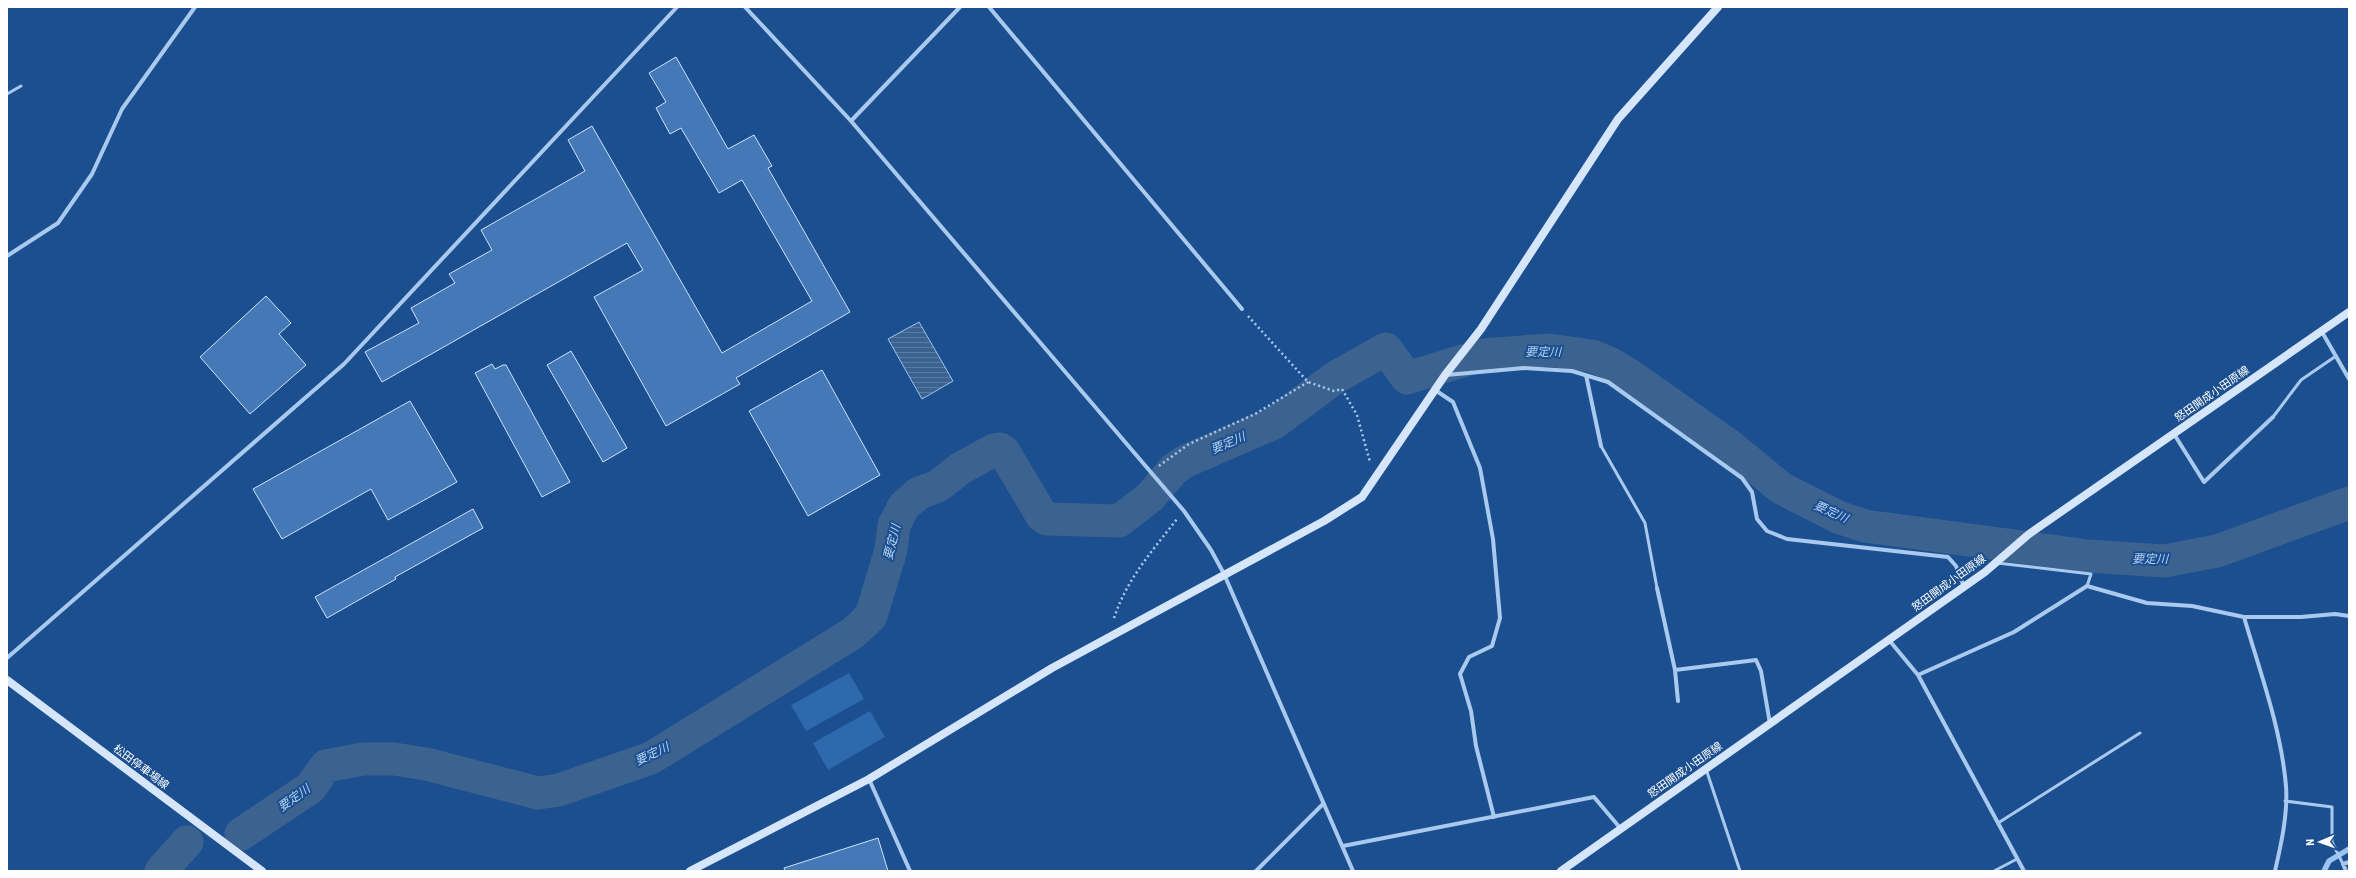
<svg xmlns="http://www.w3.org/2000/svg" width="2356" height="878" font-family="'Roboto Condensed','Noto Sans JP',sans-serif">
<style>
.garden{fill:#2e69ad}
.water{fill:url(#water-rules);stroke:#9cc4f0}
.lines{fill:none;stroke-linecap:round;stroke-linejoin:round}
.stream{stroke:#9cc4f0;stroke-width:5.5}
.river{stroke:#3c6290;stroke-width:33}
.building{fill:#4478b7;stroke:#cfe3fa}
.path{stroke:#a9c9ee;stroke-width:2.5;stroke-dasharray:2 3;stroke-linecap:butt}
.lane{stroke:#a9c9ee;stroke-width:3}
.street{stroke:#a9c9ee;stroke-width:4}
.secondary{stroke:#d6e6fa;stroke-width:8}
.labels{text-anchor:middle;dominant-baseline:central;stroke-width:4;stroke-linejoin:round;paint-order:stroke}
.street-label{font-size:11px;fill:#fff;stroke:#1b4f8f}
.water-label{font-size:12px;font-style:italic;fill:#b5d3f5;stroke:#1b4f8f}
</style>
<defs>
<pattern id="water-rules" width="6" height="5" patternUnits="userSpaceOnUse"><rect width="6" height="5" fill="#3c6290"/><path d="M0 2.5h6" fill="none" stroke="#597aa1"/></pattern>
</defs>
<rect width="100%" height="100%" fill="#1b4f8f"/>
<path class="garden" d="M849,673L864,699L806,731L791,705Z
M870,711L885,737L828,770L813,743Z"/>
<path class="water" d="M919,322L953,381L922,399L888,339Z"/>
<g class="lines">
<path class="stream" d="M2324,871L2329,861L2349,849"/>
<path class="river" d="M241,834L310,788L326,766L363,759H394L426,764L538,793L559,790L651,758L853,633L871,616L891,550L894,525L904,506L919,493L938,486L961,468L994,450L1000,449L1004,452L1042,516L1047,519L1119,521L1150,497L1174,469L1186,461L1274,423L1336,377L1386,349L1407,378L1482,355L1549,350L1592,356L1611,364L1631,376L1730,446L1781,488L1838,517L1865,526L2088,556L2164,561L2217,551L2349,503
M161,871L187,842"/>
</g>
<path class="building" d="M676,57L728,149L754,135L772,166L768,168L850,312L736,378L740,384L666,426L594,297L643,270L627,243L382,382L365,352L419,323L411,308L455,283L449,274L492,250L481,230L585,171L568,140L592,126L722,353L812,301L742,180L719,193L681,128L670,134L656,108L666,102L649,73Z
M266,296L291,323L279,334L306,365L250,414L200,357Z
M571,351L627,448L603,462L547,365Z
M492,364L495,369L503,365H506L570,482L542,497L475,373Z
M822,370L880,475L808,516L749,411Z
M410,401L457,482L388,520L371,489L282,539L253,489Z
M473,509L483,528L395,577L396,579L327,618L315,597Z
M878,838L888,871H785L784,868Z"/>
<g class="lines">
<path class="path" d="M1248,316L1308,382L1334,391L1342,389L1357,415L1370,462
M1159,466L1189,444L1255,414L1308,382
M1114,618C1127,579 1152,551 1177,519"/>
<path class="lane" d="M7,94L21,86
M2273,417L2301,380L2336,356
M1601,446L1645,523L1657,588
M1997,563L2091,574L2087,586
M1706,769L1740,871
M2285,801L2332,807V842L2343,864
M1998,823L2140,733
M1994,871L2017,859"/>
<path class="street" d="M745,7L851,121L1184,511L1211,550L1224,574L1353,871
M989,7L1242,309
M851,121L960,7
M7,256L58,223L92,174L122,109L195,7
M2322,332L2349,379
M1446,375L1524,368L1572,371L1608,382L1742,478L1752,492L1757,519L1767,531L1787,539L1948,557L1956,566L1964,587
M1586,375L1601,446
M1435,390L1453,402L1480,468L1493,539L1500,618L1492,646L1469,657L1460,674L1471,711L1476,746L1494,817
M2174,434L2204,482L2273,417
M1657,588L1675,670L1678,701
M2244,617C2260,672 2281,728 2286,786C2288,814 2281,845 2275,871
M1889,640L1918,675L2024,871
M7,658L344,364L677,7
M1675,670L1756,660L1761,671L1770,724
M1918,675L2014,632L2087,586L2147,603L2192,606L2244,617H2301L2335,614L2349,616
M869,779L910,871
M1343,846L1594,797L1621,829
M1256,871L1323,804
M2346,871L2343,864L2349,862"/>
<path class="secondary" d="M7,680L262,871
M690,871L869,779L1052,668L1324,521L1362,497L1445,375L1481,329L1618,119L1718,7
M1561,871L1985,572L2029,534L2349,312"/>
</g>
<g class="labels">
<g class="street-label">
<text transform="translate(2212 394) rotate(-35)">怒田開成小田原線</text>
<text transform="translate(1949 583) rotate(-36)">怒田開成小田原線</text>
<text transform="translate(141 767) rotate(37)">松田停車場線</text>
<text transform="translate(1685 770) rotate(-35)">怒田開成小田原線</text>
</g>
<g class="water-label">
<text transform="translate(1543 352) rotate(1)">要定川</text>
<text transform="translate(1228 443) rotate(-23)">要定川</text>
<text transform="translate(1831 512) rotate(24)">要定川</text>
<text transform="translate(892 542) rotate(-76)">要定川</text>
<text transform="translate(2150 559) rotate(1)">要定川</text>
<text transform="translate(652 754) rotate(-26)">要定川</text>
<text transform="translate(294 798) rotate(-36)">要定川</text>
</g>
</g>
<rect width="2356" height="878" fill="none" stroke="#ffffff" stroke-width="16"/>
<g transform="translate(2320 842) rotate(268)" stroke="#1b4f8f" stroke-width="3" paint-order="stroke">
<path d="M0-3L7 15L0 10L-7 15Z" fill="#ffffff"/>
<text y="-6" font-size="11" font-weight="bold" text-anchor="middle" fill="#ffffff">N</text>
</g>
</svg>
